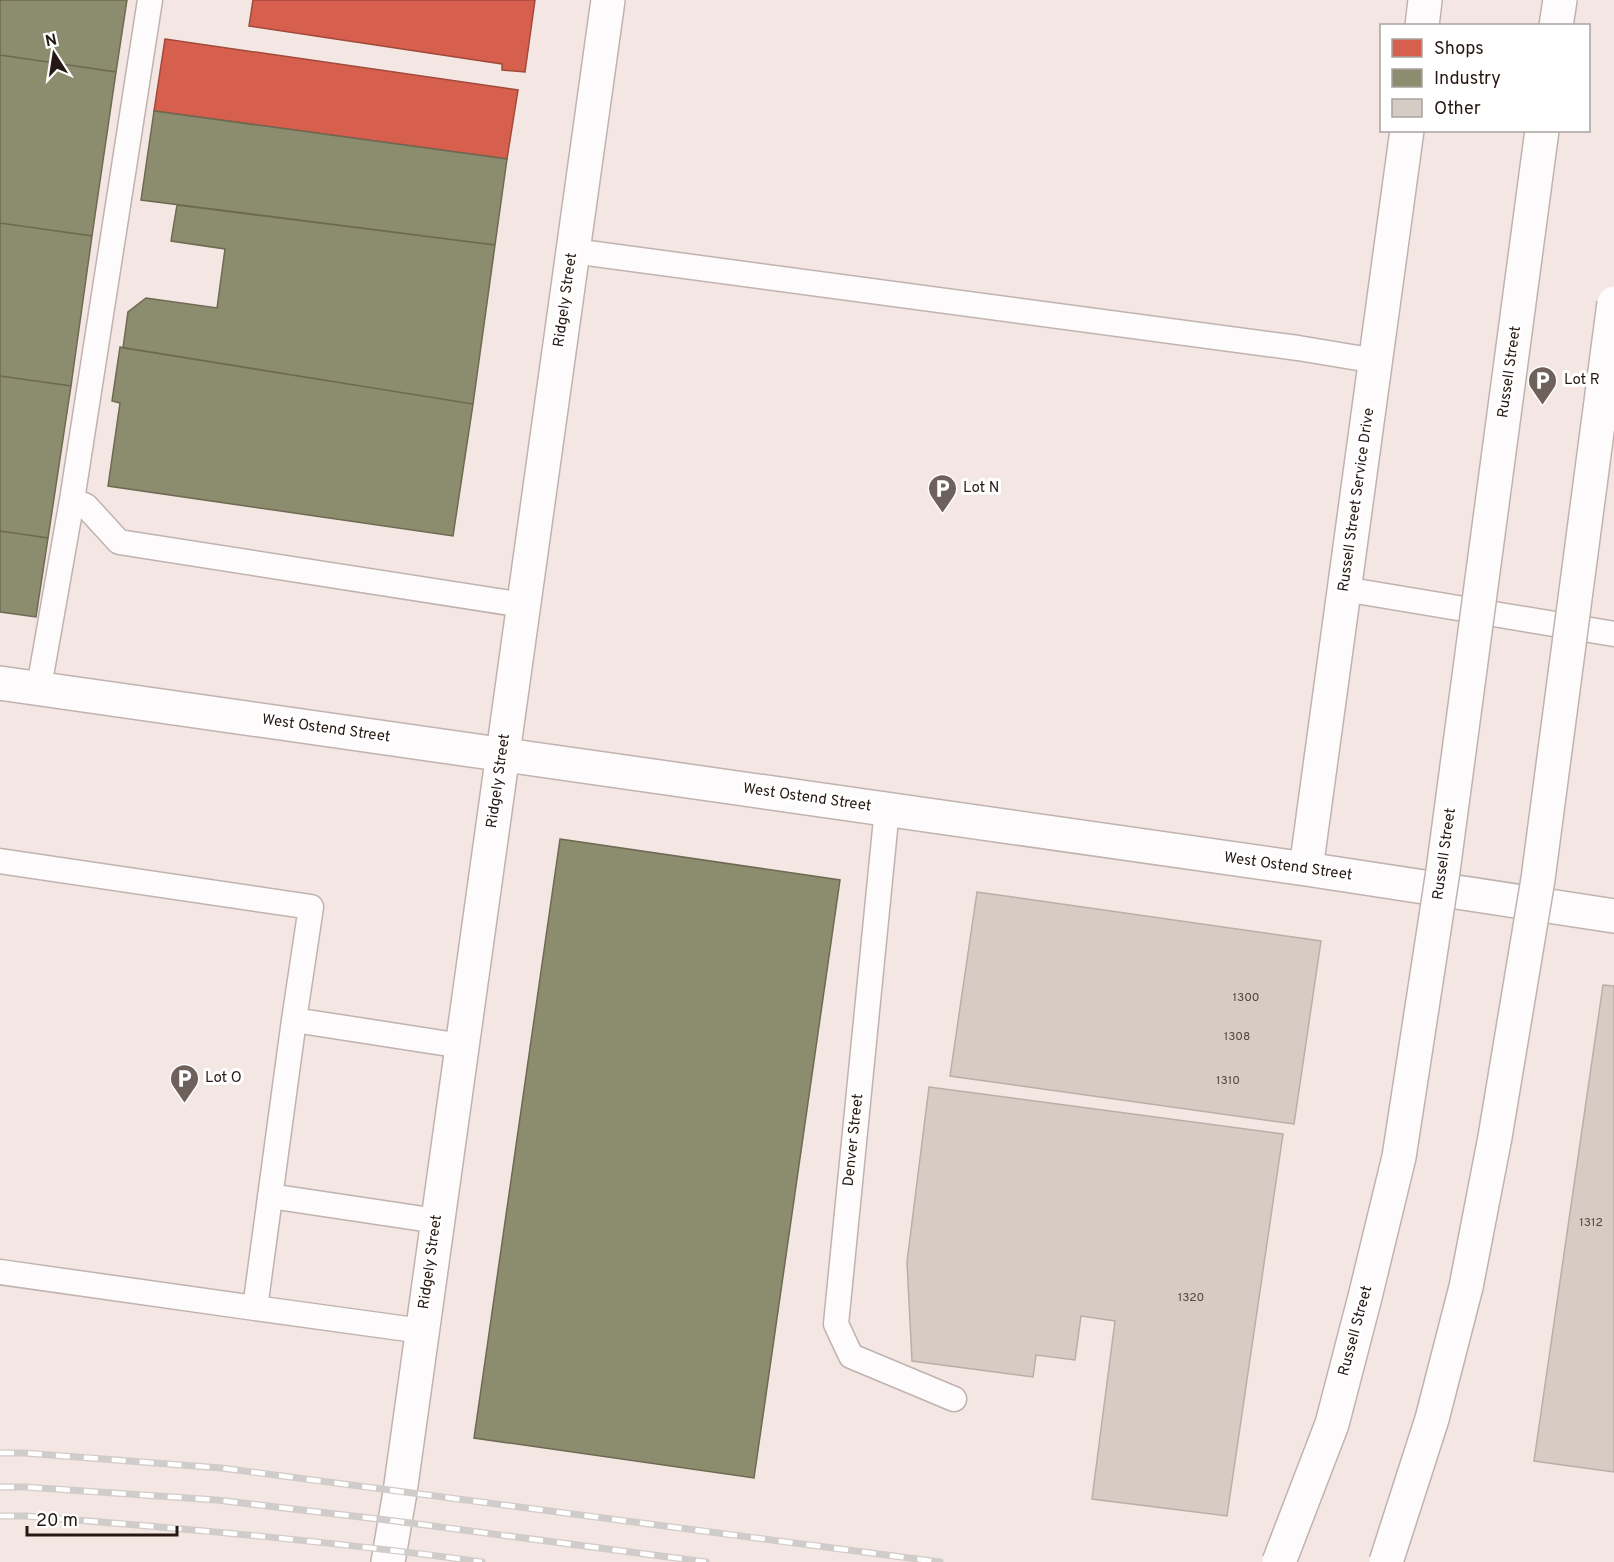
<svg xmlns="http://www.w3.org/2000/svg" width="1614" height="1562" font-family="Overpass,sans-serif">
<style>
.shops{fill:#d6604d;stroke:#a14a3c;stroke-width:1.5}
.industry{fill:#8c8c6e;stroke:#6d6953;stroke-width:1.5}
.building{fill:#d7ccc4;stroke:#baaea8;stroke-width:1.5}
.lines{fill:none;stroke-linecap:round;stroke-linejoin:round}
.service-casing{stroke:#c0b3af;stroke-width:27}
.minor-casing{stroke:#c0b3af;stroke-width:36}
.primary-casing{stroke:#c0b3af;stroke-width:36}
.service{stroke:#fdfbfb;stroke-width:24}
.minor{stroke:#fdfbfb;stroke-width:33}
.primary{stroke:#fdfbfb;stroke-width:33}
.rail-casing{stroke:#d0ccca;stroke-width:7}
.rail{stroke:#fff;stroke-width:4.5;stroke-dasharray:14;stroke-linecap:butt}
.primary-bridge-casing{stroke:#c0b3af;stroke-width:36;stroke-linecap:butt}
.primary-bridge{stroke:#fdfbfb;stroke-width:33}
.labels{text-anchor:middle;dominant-baseline:central;stroke-width:6;stroke-linejoin:round;paint-order:stroke}
.number-label{font-size:12px;fill:#52453f}
.street-label{font-size:15px;fill:#261813;stroke:#fff}
.poi-label{font-size:15px;fill:#261813;stroke:#fff;text-anchor:start}
</style>
<rect width="100%" height="100%" fill="#f4e6e2"/>
<path class="shops" d="M253,0H535L525,72L502,70V64L249,26Z
M165,39L518,90L507,159L154,111Z"/>
<path class="industry" d="M0,0H127L116,72L0,55Z
M0,55L116,72L92,236L0,223Z
M154,111L507,159L495,245L141,200Z
M177,205L495,245L473,404L123,348L128,312L146,298L217,308L225,249L171,241Z
M0,223L92,236L71,386L0,376Z
M120,347L473,404L453,536L108,486L120,403L112,401Z
M0,376L71,386L48,538L0,531Z
M0,531L48,538L36,617L0,612Z
M560,839L840,880L754,1478L474,1438Z"/>
<path class="building" d="M977,892L1321,941L1294,1124L950,1076Z
M1603,985L1614,986V1472L1534,1461Z
M929,1087L1283,1134L1227,1516L1092,1499L1115,1321L1081,1316L1075,1360L1036,1355L1033,1377L912,1361L907,1262Z"/>
<g class="lines">
<defs>
<path id="service" d="M573,251L1298,348L1376,361
M72,500L150,0
M1344,589L1614,634
M39,687L72,500L86,506L119,542L523,605
M887,809L836,1324L851,1356L954,1399
M0,861L311,907L294,1020L255,1308L0,1272
M294,1020L462,1046
M270,1196L437,1221
M255,1308L422,1331"/>
<path id="minor" d="M1422,26L1425,0
M0,683L1306,869L1614,916
M1306,869L1407,130
M388,1562L400,1492L608,0"/>
<path id="primary" d="M1556,26L1560,0"/>
</defs>
<use href="#service" class="service-casing"/>
<use href="#minor" class="minor-casing"/>
<use href="#primary" class="primary-casing"/>
<use href="#service" class="service"/>
<use href="#minor" class="minor"/>
<use href="#primary" class="primary"/>
<defs>
<path id="rail" d="M0,1453H24L221,1468L940,1562
M0,1487H25L217,1500L395,1521L706,1562
M0,1516H26C178,1528 331,1541 482,1562"/>
</defs>
<use href="#rail" class="rail-casing"/>
<use href="#rail" class="rail"/>
<defs>
<path id="primary-bridge" d="M1279,1562L1332,1424L1365,1297L1399,1157L1443,871L1542,130
M1386,1562L1432,1419L1466,1287L1495,1137L1538,879L1614,303"/>
</defs>
<use href="#primary-bridge" class="primary-bridge-casing"/>
<use href="#primary-bridge" class="primary-bridge"/>
</g>
<defs>
<symbol id="parking-pin" viewBox="-11 -11 22 30"><path d="M0 17L-7.5 6A9.5 9.5 0 1 1 7.5 6Z" fill="#6e605b" stroke="#fff"/><path d="M-3.5-5.5H1a3.5 3.5 0 0 1 0 7H-1V5.5H-3.5ZM-1-3.4V-.6H.8a1.4 1.4 0 0 0 0-2.8Z" fill="#fff"/></symbol>
</defs>
<g fill-rule="evenodd">
<use href="#parking-pin" x="1526" y="364" width="33" height="45"/>
<use href="#parking-pin" x="926" y="472" width="33" height="45"/>
<use href="#parking-pin" x="168" y="1062" width="33" height="45"/>
</g>
<g class="labels">
<g class="number-label">
<text x="1246" y="998">1300</text>
<text x="1237" y="1037">1308</text>
<text x="1228" y="1081">1310</text>
<text x="1591" y="1223">1312</text>
<text x="1191" y="1298">1320</text>
</g>
<g class="street-label">
<text transform="translate(566 300) rotate(-82)">Ridgely Street</text>
<text transform="translate(1510 372) rotate(-82)">Russell Street</text>
<text transform="translate(1357 500) rotate(-82)">Russell Street Service Drive</text>
<text transform="translate(326 729) rotate(8)">West Ostend Street</text>
<text transform="translate(499 781) rotate(-82)">Ridgely Street</text>
<text transform="translate(807 798) rotate(8)">West Ostend Street</text>
<text transform="translate(1445 854) rotate(-82)">Russell Street</text>
<text transform="translate(1288 867) rotate(8)">West Ostend Street</text>
<text transform="translate(854 1140) rotate(-84)">Denver Street</text>
<text transform="translate(431 1262) rotate(-82)">Ridgely Street</text>
<text transform="translate(1356 1331) rotate(-75)">Russell Street</text>
</g>
<g class="poi-label">
<text x="1564" y="380">Lot R</text>
<text x="963" y="488">Lot N</text>
<text x="205" y="1078">Lot O</text>
</g>
</g>
<rect x="1380" y="24" width="210" height="108" fill="#ffffff" stroke="#a8a3a1" stroke-width="1.5"/>
<rect x="1392" y="39" width="30" height="18" fill="#d6604d" stroke="#a8a3a1" stroke-width="1.5"/>
<text x="1434" y="54" font-size="18" fill="#261813">Shops</text>
<rect x="1392" y="69" width="30" height="18" fill="#8c8c6e" stroke="#a8a3a1" stroke-width="1.5"/>
<text x="1434" y="84" font-size="18" fill="#261813">Industry</text>
<rect x="1392" y="99" width="30" height="18" fill="#d7ccc4" stroke="#a8a3a1" stroke-width="1.5"/>
<text x="1434" y="114" font-size="18" fill="#261813">Other</text>
<g transform="translate(54 54) rotate(348)" stroke="#ffffff" stroke-width="4.5" paint-order="stroke">
<path d="M0-4.5L10 22L0 15L-10 22Z" fill="#261813"/>
<text y="-9" font-size="16" font-weight="bold" text-anchor="middle" fill="#261813">N</text>
</g>
<path d="M27 1526v9h150v-9" fill="none" stroke="#261813" stroke-width="3"/>
<text x="36" y="1526" font-size="18" fill="#261813" stroke="#ffffff" stroke-width="4.5" paint-order="stroke">20 m</text>
</svg>
